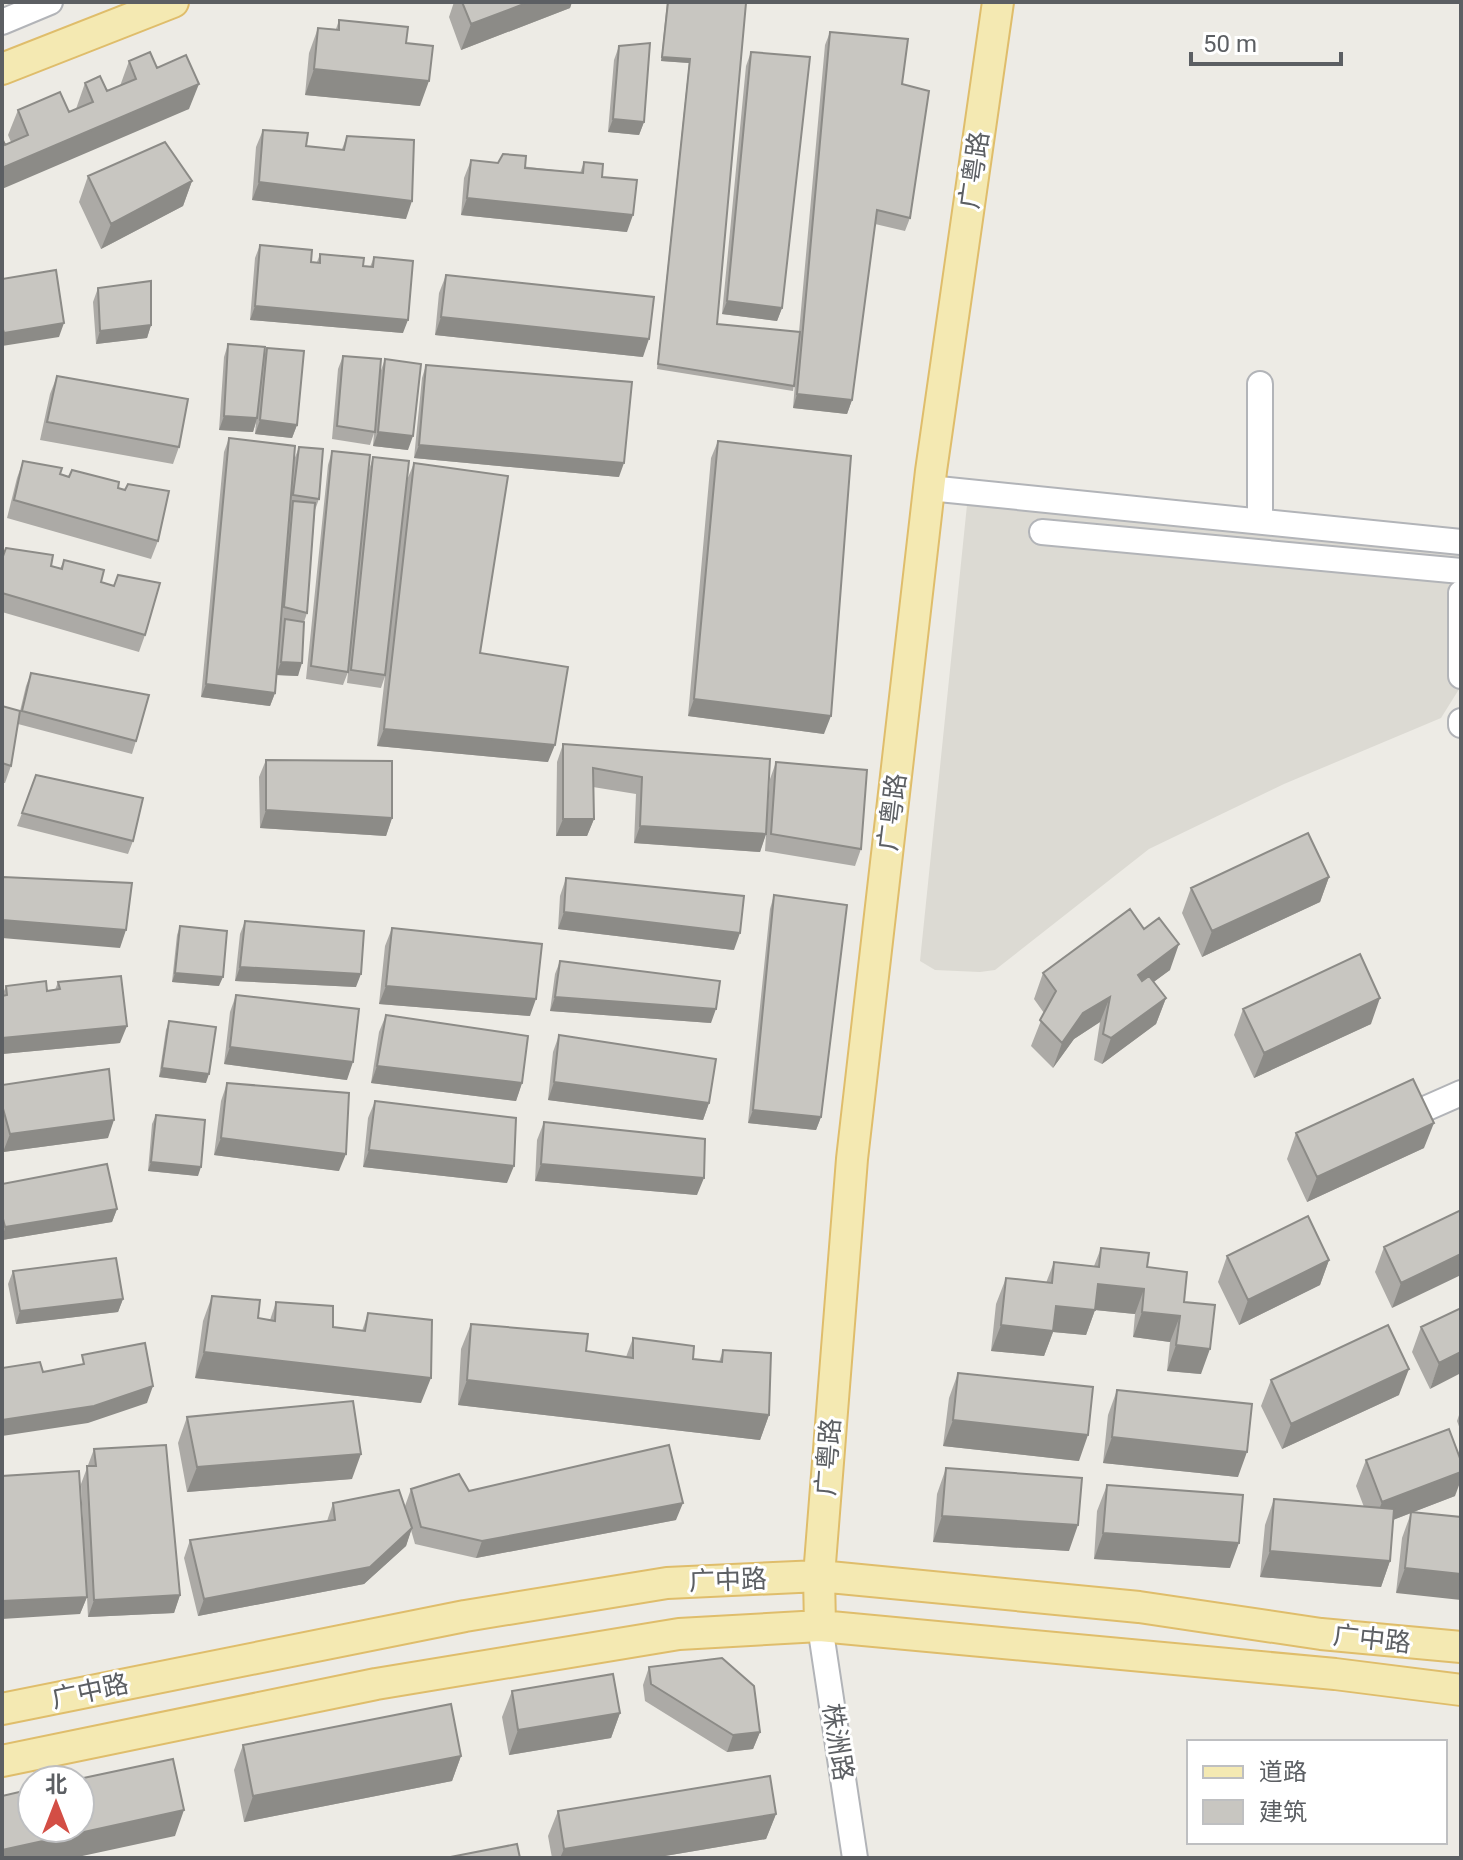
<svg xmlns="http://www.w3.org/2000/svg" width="1463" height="1860" font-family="Roboto,'Noto Sans SC',sans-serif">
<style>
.education{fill:#dcdad3}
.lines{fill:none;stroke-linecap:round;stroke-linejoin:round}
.minor-casing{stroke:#b2b4b8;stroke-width:28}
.major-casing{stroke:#dfbd6b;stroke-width:34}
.minor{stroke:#fff;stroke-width:24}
.major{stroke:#f4e9b2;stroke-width:30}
.wall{fill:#acaaa6}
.shaded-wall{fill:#8c8b87}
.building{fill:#c8c6c1;stroke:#8c8b87;stroke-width:2}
.labels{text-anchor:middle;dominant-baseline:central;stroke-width:6;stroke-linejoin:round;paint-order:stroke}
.street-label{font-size:26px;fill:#5c5f63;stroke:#fff}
</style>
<rect width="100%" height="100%" fill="#edebe5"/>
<path class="education" d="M967,505L1461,552V686L1441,718L1284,784L1149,849L995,970L980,972L935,970L920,961Z"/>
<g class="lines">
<defs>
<path id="minor" d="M2,22L50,2
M1260,384V521
M929,488L1461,542
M1042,532L1461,571
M1461,676V593
M1461,721V725
M1427,1108L1461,1093
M820,1626L855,1858"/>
<path id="major" d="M2,69L173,2
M820,1626L819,1576L852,1159L931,471L998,2
M2,1709L465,1616L667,1583L819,1576L1139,1607L1321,1634L1461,1647
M2,1761L376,1684L679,1634L820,1626L1335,1674L1461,1690"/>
</defs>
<use href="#minor" class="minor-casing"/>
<use href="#major" class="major-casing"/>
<use href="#minor" class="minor"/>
<use href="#major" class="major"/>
</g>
<path class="wall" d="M454,2H572L570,8L461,50L449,17Z
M667,2H739L717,324L799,332L825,45L830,32L902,84L910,218L905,231L875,224L852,400L847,414L793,408L796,371L793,391L657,369L689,63L661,61Z
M339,20L420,106L305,95L309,53L318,28L336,29Z
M619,46L644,122L639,135L608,132L614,60Z
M751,52L782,308L777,321L722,314L746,66Z
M129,61L157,68L189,109L5,145L11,142L8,135L18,110L69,112L76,109L85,83L107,91L120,86Z
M263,130L306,146L342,149L347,136L406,219L252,200L256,147Z
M471,160L580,173L584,162L602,177L627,232L461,215L464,178Z
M88,176L192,181L183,206L101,249L79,202Z
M260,245L311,262H317L320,254L363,266L370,267L374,257L403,333L250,320L255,258Z
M446,275L643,357L435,335L439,293Z
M98,288L151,325L147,338L96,344L93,302Z
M228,344L264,357L267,348L297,425L292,438L255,434L256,422L253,432L219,430L224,357Z
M343,356L380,373L385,359L408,450L373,446L374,433L370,445L332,439L338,369Z
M426,365L619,477L414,458L422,378Z
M57,376L179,447L173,464L40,440L50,394Z
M229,438L294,460L299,447L319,499L315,510L307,613L304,622L298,676L277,675L275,693L270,706L201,697L224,452Z
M718,441L824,734L688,716L711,458Z
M332,451L369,470L373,457L407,480L414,463L480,653L548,762L377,746L385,676L381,688L347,683L352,630L348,672L343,685L306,679L328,465Z
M23,461L69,477L118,488L158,541L151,559L7,518L17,478Z
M2,559L51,566L60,569L64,560L101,582L145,635L139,652L2,612Z
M31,673L136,741L132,754L18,724L11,766L5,783H2V706L20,711L26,686Z
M563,744L770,759L766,831L770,779L776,762L861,849L855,866L765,851L766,834L760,852L634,843L636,794L593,787L594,819L587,836H556L557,762Z
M266,760L392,818L386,836L260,828L259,777Z
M22,813L133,841L128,854L17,826Z
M1329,877L1320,902L1202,957L1182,913L1191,888Z
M566,878L734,950L558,929L560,896Z
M774,895L821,1117L816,1130L748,1123L770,909Z
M245,921L356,987L235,981L240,934Z
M180,926L219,986L172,982L177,935Z
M392,928L530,1016L379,1004L385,946Z
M560,961L711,1023L550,1011L555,974Z
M1170,970L1153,982L1166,998L1156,1024L1102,1064L1094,1060L1100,1022L1074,1039L1053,1068L1031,1046L1044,1013L1034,999L1043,973Z
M58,982L120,1043L2,1054V996L6,986L47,991L55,990Z
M236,995L347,1080L224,1064L230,1012Z
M1243,1009L1371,1024L1254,1078L1234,1035Z
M386,1015L522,1083L516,1101L371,1083L379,1032Z
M169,1021L206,1083L159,1077L166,1030Z
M559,1035L709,1103L703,1120L548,1100L553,1052Z
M227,1083L339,1171L214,1155L221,1101Z
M2,1085L108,1138L3,1152L2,1147Z
M375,1101L507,1183L363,1167L368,1118Z
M156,1115L198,1176L148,1171L152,1124Z
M544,1122L697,1195L535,1181L537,1140Z
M1296,1133L1424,1148L1307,1202L1287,1159Z
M2,1184L117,1209L112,1222L2,1240Z
M1461,1210L1392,1308L1375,1272L1384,1247Z
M1101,1248L1147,1267L1184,1302L1201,1374L1167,1371L1170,1342L1133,1337L1135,1314L1095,1310L1086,1335L1053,1332L1044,1356L991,1351L996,1304L1006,1278L1046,1283L1054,1262L1094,1266Z
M1227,1256L1329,1260L1320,1285L1239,1325L1218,1282Z
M13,1271L123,1299L118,1312L16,1324L8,1284Z
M212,1296L258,1318L270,1320L276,1302L333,1327L362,1331L368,1313L421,1403L195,1378L203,1321Z
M1461,1308L1430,1389L1412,1352L1421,1327Z
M471,1324L586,1351L626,1357L633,1338L693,1359L719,1362L723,1350L769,1415L760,1440L458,1405L461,1349Z
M958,1373L1079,1461L943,1446L949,1398Z
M1271,1380L1399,1395L1282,1449L1261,1406Z
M1117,1390L1238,1477L1103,1463L1108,1415Z
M1461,1409V1432L1457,1421Z
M187,1417L352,1479L187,1492L178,1443Z
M94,1449L180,1595L174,1613L88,1617L87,1597L80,1614L85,1564L81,1484Z
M1366,1460L1455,1496L1413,1512L1461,1517L1396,1593L1402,1538L1411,1513L1393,1520L1390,1561L1381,1587L1260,1577L1265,1525L1274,1499L1364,1507L1356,1486Z
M946,1468L1069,1551L933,1542L937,1494Z
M1107,1485L1230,1568L1094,1559L1097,1511Z
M411,1489L469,1491L676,1520L476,1558L415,1544L411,1530L406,1546L364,1584L198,1616L184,1558L190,1540L327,1521L333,1503L405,1506Z
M649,1667L760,1732L753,1749L727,1752L645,1701L643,1685Z
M512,1691L620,1713L611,1738L509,1755L502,1717Z
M243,1745L461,1756L452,1781L244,1822L234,1770Z
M558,1811L776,1814L766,1839L653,1858H552L548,1836Z"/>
<path class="shaded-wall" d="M529,2H572L570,8L461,50L471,24Z
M662,57L690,59L689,63L661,61Z
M314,69L429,81L420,106L305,95Z
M199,84L189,109L2,189V168Z
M613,119L644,122L639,135L608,132Z
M192,181L183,206L101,249L111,224Z
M259,182L412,201L406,219L252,200Z
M467,198L633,215L627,232L461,215Z
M727,301L782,308L777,321L722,314Z
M255,306L408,320L403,333L250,320Z
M441,317L649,339L643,357L435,335Z
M64,323L59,337L2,346V337L4,333Z
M151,325L147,338L96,344L100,331Z
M797,394L852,400L847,414L793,408Z
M224,416L257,418L253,432L219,430Z
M260,420L297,425L292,438L255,434Z
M378,432L413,436L408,450L373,446Z
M419,445L624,463L619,477L414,458Z
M281,662L302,663L298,676L276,675Z
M206,684L275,693L270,706L201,697Z
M694,699L831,716L824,734L688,716Z
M384,729L555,745L548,762L377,746Z
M266,810L392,818L386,836L260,828Z
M563,819H594L587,836H556Z
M640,826L766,834L760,852L634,843Z
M1329,877L1320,902L1202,957L1212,931Z
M564,912L740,933L734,950L558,929Z
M2,920L126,930L120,948L2,938Z
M1179,944L1170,970L1128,1001L1138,975Z
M240,967L361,974L356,987L235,981Z
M175,973L223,977L219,986L172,982Z
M386,986L536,999L530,1016L379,1004Z
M555,997L716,1009L711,1023L550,1011Z
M1110,997L1100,1022L1074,1039L1053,1068L1062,1043L1083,1013Z
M1166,998L1156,1024L1102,1064L1111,1038Z
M1380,998L1371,1024L1254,1078L1264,1053Z
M127,1026L120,1043L2,1054V1038Z
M230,1047L353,1062L347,1080L224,1064Z
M377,1066L522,1083L516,1101L371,1083Z
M162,1068L209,1074L206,1083L159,1077Z
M554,1082L709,1103L703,1120L548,1100Z
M753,1110L821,1117L816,1130L748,1123Z
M114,1120L108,1138L3,1152L10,1134Z
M1434,1123L1424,1148L1307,1202L1317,1177Z
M221,1138L346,1154L339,1171L214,1155Z
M369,1150L514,1166L507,1183L363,1167Z
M151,1162L201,1167L198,1176L148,1171Z
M541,1164L704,1178L697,1195L535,1181Z
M117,1209L112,1222L2,1240L5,1227Z
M1461,1254V1275L1392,1308L1401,1283Z
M1329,1260L1320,1285L1239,1325L1248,1300Z
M1098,1284L1144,1289L1135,1314L1095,1310L1086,1335L1053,1332L1044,1356L991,1351L1001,1325Z
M123,1299L118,1312L16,1324L20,1311Z
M1142,1312L1180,1316L1170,1342L1133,1337Z
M1176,1345L1210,1349L1201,1374L1167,1371Z
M204,1352L431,1378L421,1403L195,1378Z
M1461,1352V1373L1430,1389L1439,1363Z
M1409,1369L1399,1395L1282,1449L1291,1424Z
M467,1380L769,1415L760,1440L458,1405Z
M153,1386L147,1403L88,1423L2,1436V1420Z
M953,1420L1088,1435L1079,1461L943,1446Z
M1112,1437L1247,1452L1238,1477L1103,1463Z
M361,1454L352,1479L187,1492L197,1467Z
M1461,1472V1480L1455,1496L1372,1528L1382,1502Z
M683,1503L676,1520L476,1558L482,1541Z
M942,1516L1078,1525L1069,1551L933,1542Z
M412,1528L406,1546L364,1584L198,1616L204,1599Z
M1103,1533L1239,1543L1230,1568L1094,1559Z
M1270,1551L1390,1561L1381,1587L1260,1577Z
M1405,1568L1461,1574V1600L1396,1593Z
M180,1595L174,1613L88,1617L94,1600Z
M87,1597L80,1614L2,1619V1601Z
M620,1713L611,1738L509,1755L518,1730Z
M760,1732L753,1749L727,1752L733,1735Z
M461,1756L452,1781L244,1822L253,1796Z
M184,1810L175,1836L73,1858H2V1850Z
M776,1814L766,1839L653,1858H560L564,1849Z"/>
<path class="building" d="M462,2H529L471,24Z
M668,2L746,3L717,324L800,332L794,386L658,364L690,59L662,57Z
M339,20L408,27L406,43L433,46L429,81L314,69L318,28L339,30Z
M830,32L908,39L902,84L929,91L910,218L877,210L852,400L797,394Z
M650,43L644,122L613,119L619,46Z
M150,52L157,68L186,55L199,84L2,168V138L5,145L28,135L18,110L60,92L69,112L93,102L85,83L100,76L107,91L136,79L129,61Z
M751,52L810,57L782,308L727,301Z
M263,130L308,133L306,146L344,150L347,136L414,140L412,201L259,182Z
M165,142L192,181L111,224L88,176Z
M503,154L526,156L525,168L583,173L584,162L603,164L602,177L637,180L633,215L467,198L471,160L498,163Z
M260,245L312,250L311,262L320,263V254L364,258L363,266L373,267L374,257L413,261L408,320L255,306Z
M56,270L64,323L4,333L2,326V279Z
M446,275L654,297L649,339L441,317Z
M151,281V325L100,331L98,288Z
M228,344L265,347L257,418L224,416Z
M267,348L304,351L297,425L260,420Z
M343,356L381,359L375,432L337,426Z
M385,359L421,364L413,436L378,432Z
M426,365L632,382L624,463L419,445Z
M57,376L188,399L179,447L47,422Z
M229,438L295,446L275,693L206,684Z
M718,441L851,456L831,716L694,699Z
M299,447L323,449L319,499L293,495Z
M332,451L370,455L348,672L311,666Z
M373,457L409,461L385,675L351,670Z
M23,461L62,468L60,474L69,477L72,470L119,482L118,488L125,490L128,484L169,491L158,541L14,500Z
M414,463L508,476L480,653L568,667L555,745L384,729Z
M293,501L315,503L307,613L284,607Z
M6,548L53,555L51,566L62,569L64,560L104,570L101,582L114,586L118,575L160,583L145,635L2,593V559Z
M285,619L304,622L302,663L281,662Z
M31,673L149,695L136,741L22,711Z
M2,706L20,711L11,766L2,763Z
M563,744L770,759L766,834L640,826L642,777L593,768L594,819H563Z
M266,760L392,761V818L266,810Z
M776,762L867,770L861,849L771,834Z
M36,775L143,798L133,841L22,813Z
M1308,833L1329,877L1212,931L1191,888Z
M3,877L132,883L126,930L2,920Z
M566,878L744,896L740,933L564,912Z
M774,895L847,905L821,1117L753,1110Z
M1130,909L1144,929L1159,918L1179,944L1138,975L1142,981L1149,976L1166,998L1111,1038L1103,1034L1110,997L1083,1013L1062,1043L1040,1020L1056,991L1043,973Z
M245,921L364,931L361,974L240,967Z
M180,926L227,931L223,977L175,973Z
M392,928L542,944L536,999L386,986Z
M1360,954L1380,998L1264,1053L1243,1009Z
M560,961L720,981L716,1009L555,997Z
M121,976L127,1026L2,1038V996L7,995L6,986L46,981L47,991L60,989L58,982Z
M236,995L359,1009L353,1062L230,1047Z
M386,1015L528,1036L522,1083L377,1066Z
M169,1021L216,1027L209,1074L162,1068Z
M559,1035L716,1059L709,1103L554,1082Z
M109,1069L114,1120L10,1134L2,1105V1085Z
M1413,1079L1434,1123L1317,1177L1296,1133Z
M227,1083L349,1093L346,1154L221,1138Z
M375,1101L516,1118L514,1166L369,1150Z
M156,1115L205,1120L201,1167L151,1162Z
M544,1122L705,1139L704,1178L541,1164Z
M107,1164L117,1209L5,1227L2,1215V1184Z
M1461,1210V1254L1401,1283L1384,1247Z
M1308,1216L1329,1260L1248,1300L1227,1256Z
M1101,1248L1149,1253L1147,1267L1187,1272L1184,1302L1215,1305L1210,1349L1176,1345L1180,1316L1142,1312L1144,1289L1098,1284L1095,1310L1056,1306L1053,1331L1001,1325L1006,1278L1052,1283L1054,1262L1099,1267Z
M116,1258L123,1299L20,1311L13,1271Z
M212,1296L260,1300L258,1318L275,1321L276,1302L333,1306V1327L365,1331L368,1313L432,1320L431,1378L204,1352Z
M1461,1308V1352L1439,1363L1421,1327Z
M471,1324L588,1334L586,1351L633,1358V1338L694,1346L693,1359L722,1362L723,1350L771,1353L769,1415L467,1380Z
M1388,1325L1409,1369L1291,1424L1271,1380Z
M145,1343L153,1386L94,1406L2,1420V1368L40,1362L43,1372L84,1364L82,1355Z
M958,1373L1093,1387L1088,1435L953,1420Z
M1117,1390L1252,1404L1247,1452L1112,1437Z
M353,1401L361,1454L197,1467L187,1417Z
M1449,1429L1461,1461V1472L1382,1502L1366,1460Z
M166,1445L180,1595L94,1600L87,1466H96L94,1449Z
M669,1445L683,1503L482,1541L421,1527L411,1489L459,1474L469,1491Z
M946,1468L1082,1478L1078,1525L942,1516Z
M79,1471L87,1597L2,1601V1476Z
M1107,1485L1243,1495L1239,1543L1103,1533Z
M399,1490L412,1528L370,1567L204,1599L190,1540L335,1520L333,1503Z
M1274,1499L1394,1509L1390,1561L1270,1551Z
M1411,1512L1461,1517V1574L1405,1568Z
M722,1658L754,1686L760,1732L733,1735L651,1684L649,1667Z
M613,1674L620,1713L518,1730L512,1691Z
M451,1704L461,1756L253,1796L243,1745Z
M173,1759L184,1810L2,1850V1796L32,1789V1828H80V1780H74Z
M770,1776L776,1814L564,1849L558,1811Z
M517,1844L520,1858H450V1857Z"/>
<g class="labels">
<g class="street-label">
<text transform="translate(974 170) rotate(-82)">广粤路</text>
<text transform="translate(892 812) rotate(-83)">广粤路</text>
<text transform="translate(828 1457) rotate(-86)">广粤路</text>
<text transform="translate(728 1580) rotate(-2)">广中路</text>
<text transform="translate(1372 1639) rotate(6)">广中路</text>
<text transform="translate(90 1691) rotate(-12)">广中路</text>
<text transform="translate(838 1742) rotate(81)">株洲路</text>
</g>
</g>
<rect width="1463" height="1860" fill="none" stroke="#5c5f63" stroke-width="8"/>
<rect x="1187" y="1740" width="260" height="104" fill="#ffffff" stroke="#bebfc1" stroke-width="2"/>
<rect x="1203" y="1766" width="40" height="12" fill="#f4e9b2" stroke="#bebfc1" stroke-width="2"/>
<text x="1259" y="1780" font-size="24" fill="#5c5f63">道路</text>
<rect x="1203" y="1800" width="40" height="24" fill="#c8c6c1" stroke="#bebfc1" stroke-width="2"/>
<text x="1259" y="1820" font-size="24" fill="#5c5f63">建筑</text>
<g transform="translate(56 1804)"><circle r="38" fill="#ffffff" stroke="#bebfc1" stroke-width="2"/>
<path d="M0-6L14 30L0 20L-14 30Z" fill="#d34e45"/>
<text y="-12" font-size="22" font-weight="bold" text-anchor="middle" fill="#5c5f63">北</text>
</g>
<path d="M1191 52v12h150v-12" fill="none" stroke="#5c5f63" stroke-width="4"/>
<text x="1203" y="52" font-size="24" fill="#5c5f63" stroke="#ffffff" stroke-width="6" paint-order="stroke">50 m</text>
</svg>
